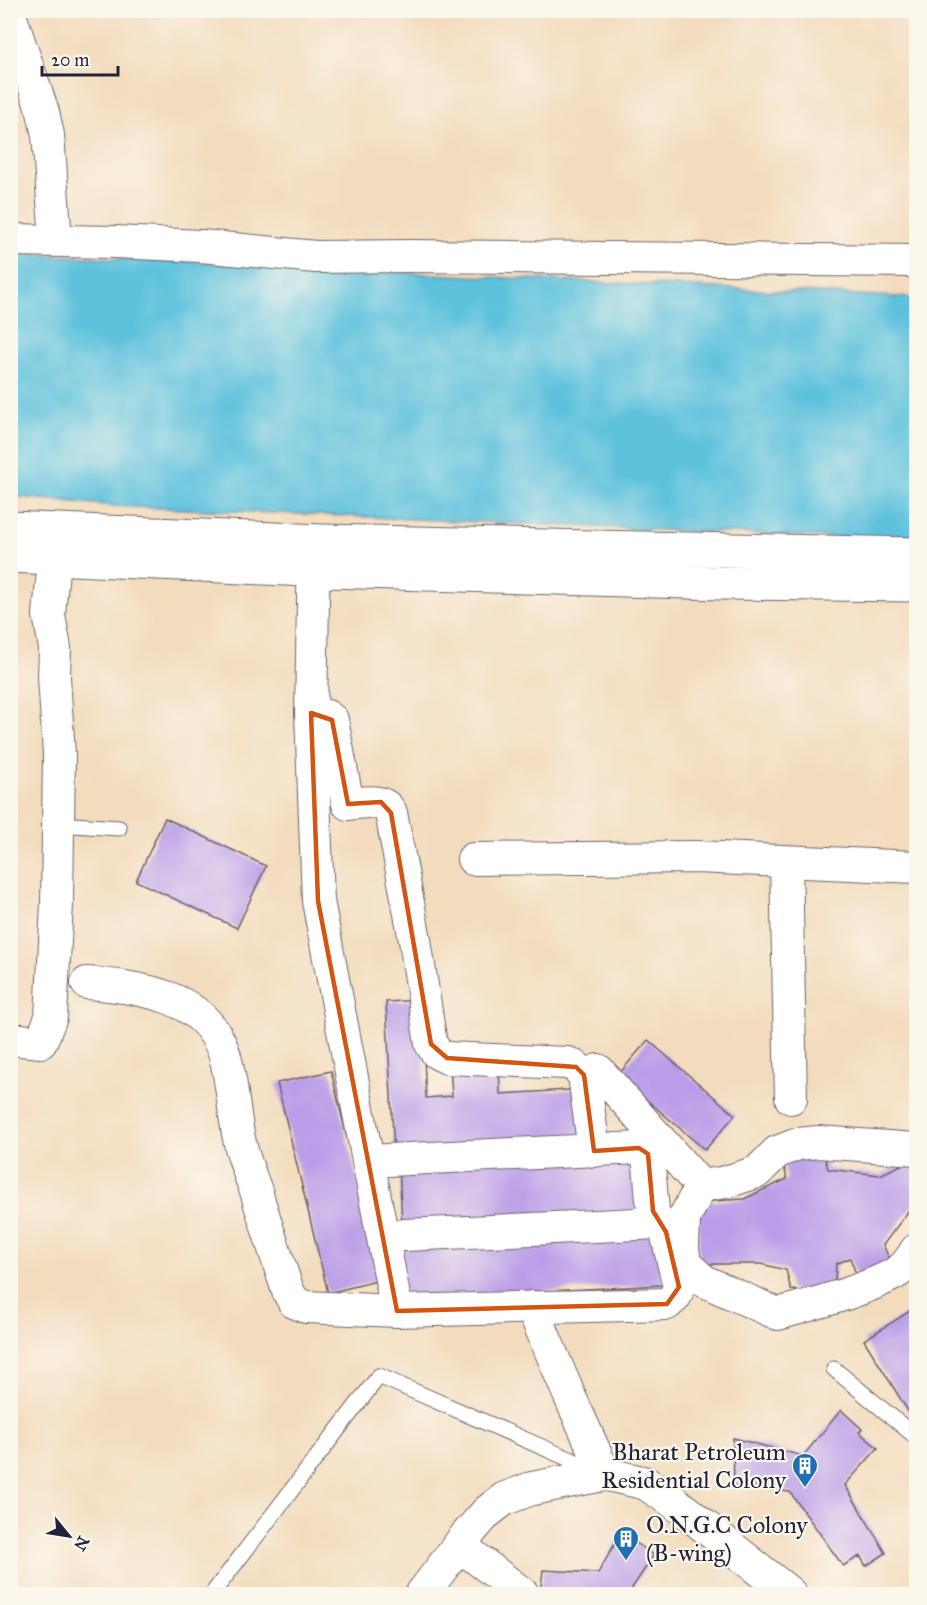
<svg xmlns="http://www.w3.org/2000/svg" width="927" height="1605" font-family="'IM FELL Great Primer',serif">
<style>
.water{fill:#5fc2dd;stroke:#40728c;stroke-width:1.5}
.building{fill:#ba9de8}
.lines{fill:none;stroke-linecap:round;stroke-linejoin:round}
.service-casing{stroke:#6b6368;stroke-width:17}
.minor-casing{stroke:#6b6368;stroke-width:34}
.tertiary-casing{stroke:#6b6368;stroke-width:35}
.service{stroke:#fff;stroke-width:15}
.minor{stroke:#fff;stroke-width:32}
.tertiary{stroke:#fff;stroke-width:33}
.marked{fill:none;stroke:#d45411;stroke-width:4.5;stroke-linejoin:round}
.labels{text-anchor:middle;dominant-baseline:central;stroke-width:4.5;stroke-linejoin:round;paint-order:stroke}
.poi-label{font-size:24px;fill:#22223b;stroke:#fbf7ec;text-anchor:end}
</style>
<rect width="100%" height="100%" fill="#fbf7ec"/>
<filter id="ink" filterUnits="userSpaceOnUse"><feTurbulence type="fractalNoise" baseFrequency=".0167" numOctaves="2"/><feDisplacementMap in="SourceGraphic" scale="12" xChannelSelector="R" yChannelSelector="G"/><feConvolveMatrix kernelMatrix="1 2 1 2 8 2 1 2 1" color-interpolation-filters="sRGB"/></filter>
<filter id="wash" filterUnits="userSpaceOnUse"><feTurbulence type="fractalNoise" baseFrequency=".008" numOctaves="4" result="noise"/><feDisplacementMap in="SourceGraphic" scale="24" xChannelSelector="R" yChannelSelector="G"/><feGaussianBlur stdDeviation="1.35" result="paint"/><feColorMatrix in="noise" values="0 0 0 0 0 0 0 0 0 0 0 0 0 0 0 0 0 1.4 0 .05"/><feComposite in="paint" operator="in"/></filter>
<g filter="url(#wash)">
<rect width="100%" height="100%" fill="#f3dcbd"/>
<path class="water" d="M10,253L916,298V541L116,506L11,496Z"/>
<g id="blocks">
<path class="building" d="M165,818L266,866L237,928L136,881Z
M421,1000L426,1098L452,1096L450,1065L499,1062L500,1094L584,1089L587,1141L394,1153L386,1002Z
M648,1040L735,1115L705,1150L618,1075Z
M331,1071L381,1280L328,1293L277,1083Z
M822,1148L828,1169L880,1175L916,1158V1201L883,1245L892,1264L860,1284L850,1258L836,1264L834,1294L791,1290L786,1270L761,1264H699V1202L744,1199L787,1179L782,1157Z
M637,1154L639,1210L402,1223L399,1167Z
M661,1233L663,1285L400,1299L397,1248Z
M916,1307V1412L911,1416L864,1340Z
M841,1410L862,1429L859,1432L878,1448L845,1485L886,1553L866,1566L860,1556L843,1566L790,1492L734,1486L733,1438L803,1456Z
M621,1533L654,1555L632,1588V1594H540L543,1570L598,1573Z"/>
</g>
</g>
<g filter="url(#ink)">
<use href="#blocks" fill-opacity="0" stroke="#6b6368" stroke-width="1.5"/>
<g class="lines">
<defs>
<path id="service" d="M58,824L119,828
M834,1369L916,1437
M212,1594L379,1376L597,1471"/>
<path id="minor" d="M10,15L43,112L48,135L56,240
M10,240L115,242L201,246L316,257L410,256L916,261
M314,545L311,713L318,901L397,1311
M311,713L327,716L332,720L348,804C362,803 384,797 391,813L415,940L431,1044L437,1053L447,1058L568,1063L576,1067L584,1075L594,1151
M473,859L697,857L916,867
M786,861L791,1098
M87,983C140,987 205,995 224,1053C233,1082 233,1114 240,1143C244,1160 250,1175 256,1191C266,1225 277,1258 288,1291L294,1302L306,1307L397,1311L667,1304L675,1297L679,1287L666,1232L658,1223L383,1236
M10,1039L41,1042L51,1017L57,904L59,754L54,677L55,648L49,615L53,570L55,559L53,534
M598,1070L701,1186
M916,1149L818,1142L798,1144L777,1152L757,1172L726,1182L701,1186L684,1218L683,1248L685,1264L704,1281L778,1314C815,1303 861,1292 894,1274C904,1269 911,1259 916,1250
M368,1161L639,1148L648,1154L653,1211L657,1223
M532,1307L570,1397L605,1474
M459,1545L523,1594"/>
<path id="tertiary" d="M10,528L322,541L916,554
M10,556L328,571L720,583L916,585
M422,1594L466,1536L487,1512L504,1499L530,1489L605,1474L645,1483L670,1499L790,1594"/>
</defs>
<use href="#service" class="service-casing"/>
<use href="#minor" class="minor-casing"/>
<use href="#tertiary" class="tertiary-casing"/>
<use href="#service" class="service"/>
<use href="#minor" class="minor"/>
<use href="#tertiary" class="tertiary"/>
</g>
</g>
<path class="marked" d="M311,713L332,720L348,804L381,802L391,813L431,1044L447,1058L576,1067L584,1075L594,1151L639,1148L648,1154L653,1211L666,1232L679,1287L667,1304L397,1311L318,901Z"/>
<defs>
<symbol id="building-pin" viewBox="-11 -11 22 30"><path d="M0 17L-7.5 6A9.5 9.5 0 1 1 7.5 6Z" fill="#1f6fb2" stroke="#fbf7ec"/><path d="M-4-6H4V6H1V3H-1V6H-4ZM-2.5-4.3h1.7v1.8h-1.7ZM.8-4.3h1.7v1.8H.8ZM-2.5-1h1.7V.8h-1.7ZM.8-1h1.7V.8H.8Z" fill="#fff"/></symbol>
</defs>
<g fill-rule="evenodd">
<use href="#building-pin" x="790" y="1451" width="30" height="40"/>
<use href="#building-pin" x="611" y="1524" width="30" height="40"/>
</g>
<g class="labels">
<g class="poi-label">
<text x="786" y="1452">Bharat Petroleum<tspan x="786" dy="28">Residential Colony</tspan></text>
<text x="646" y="1525" text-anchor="start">O.N.G.C Colony<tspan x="646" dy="28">(B-wing)</tspan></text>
</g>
</g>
<rect width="927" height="1605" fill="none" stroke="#fbf7ec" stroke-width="36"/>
<g transform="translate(69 1536) rotate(120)" stroke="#fbf7ec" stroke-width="4.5" paint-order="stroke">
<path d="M0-4.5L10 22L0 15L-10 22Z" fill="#22223b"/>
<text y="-9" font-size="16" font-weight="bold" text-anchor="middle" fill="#22223b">N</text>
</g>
<path d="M42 66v9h76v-9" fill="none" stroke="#22223b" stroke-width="3"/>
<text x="51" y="66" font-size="18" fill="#22223b" stroke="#fbf7ec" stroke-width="4.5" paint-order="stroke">20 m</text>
</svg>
